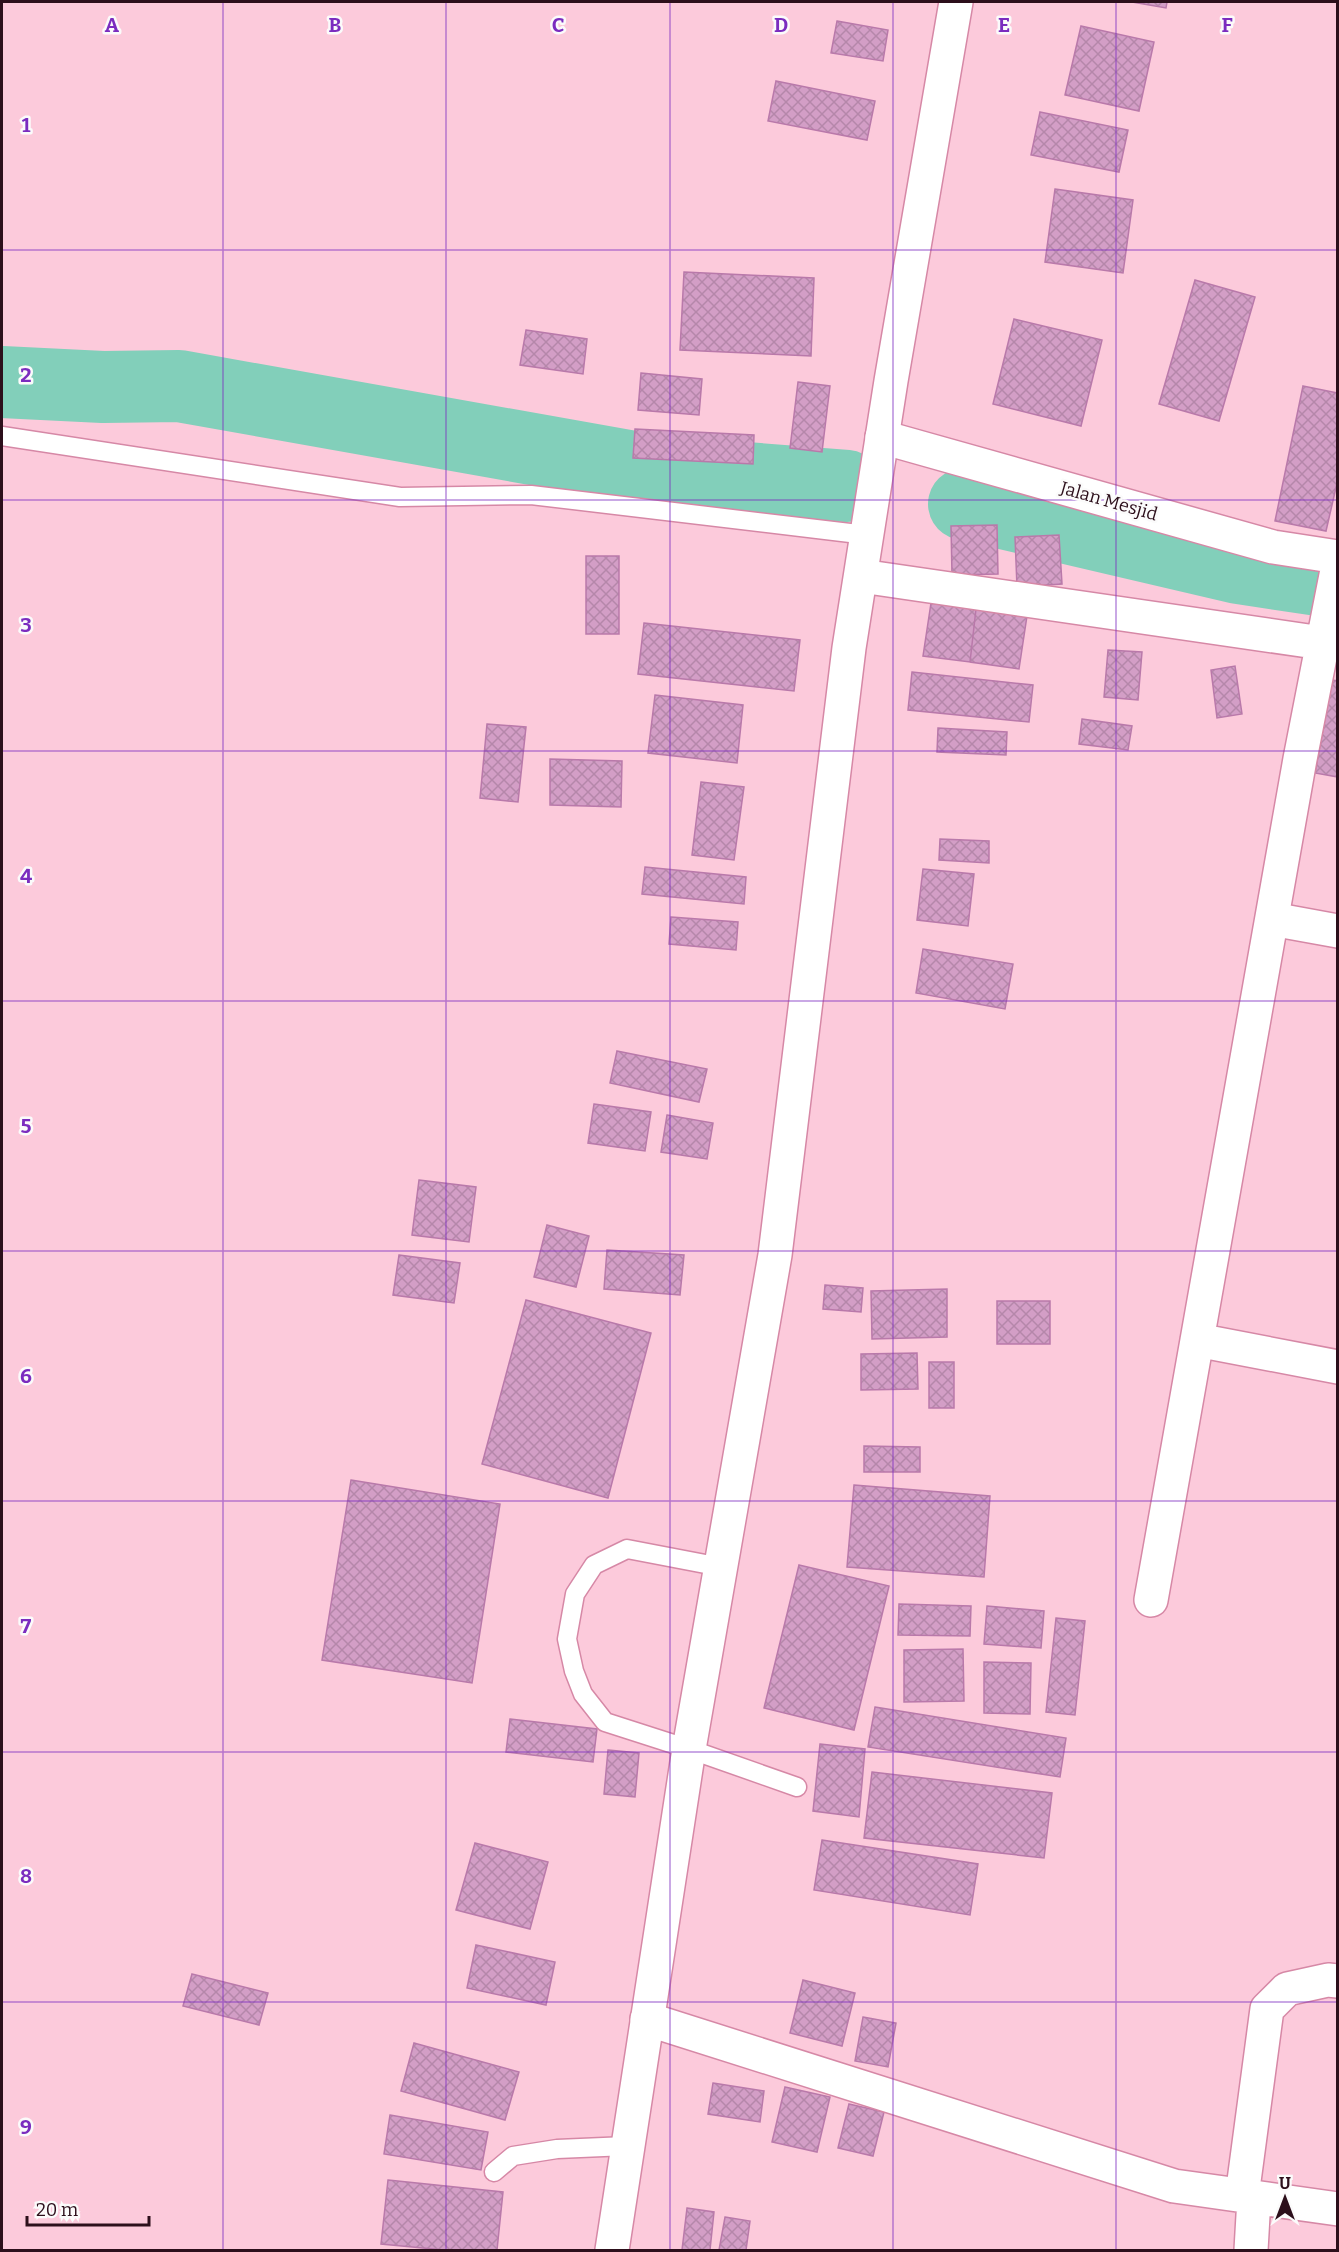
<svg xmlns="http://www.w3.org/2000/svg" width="1339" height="2252" font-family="Bitter,serif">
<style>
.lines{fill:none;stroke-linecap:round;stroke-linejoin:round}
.river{stroke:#82cfba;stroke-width:72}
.building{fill:url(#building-cross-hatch);stroke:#b979aa;stroke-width:1.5}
.service-casing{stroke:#d688a6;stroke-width:21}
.minor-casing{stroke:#d688a6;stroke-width:36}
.trunk-casing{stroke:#d688a6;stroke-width:36}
.service{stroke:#fff;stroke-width:18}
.minor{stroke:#fff;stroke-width:33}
.trunk{stroke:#fff;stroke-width:33}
.grid{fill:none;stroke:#7b2cbf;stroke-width:1.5;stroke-opacity:0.55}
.labels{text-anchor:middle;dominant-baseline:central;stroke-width:5;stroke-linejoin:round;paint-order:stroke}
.street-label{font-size:18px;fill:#2c0f1b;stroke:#fbfbfb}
.grid-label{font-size:20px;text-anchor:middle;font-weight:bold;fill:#7b2cbf;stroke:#fbfbfb;stroke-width:5;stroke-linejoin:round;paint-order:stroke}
</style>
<defs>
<pattern id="building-cross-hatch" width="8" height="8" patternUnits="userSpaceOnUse" patternTransform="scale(1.5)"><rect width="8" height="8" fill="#d39ec6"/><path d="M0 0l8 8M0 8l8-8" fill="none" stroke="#b587aa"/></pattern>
</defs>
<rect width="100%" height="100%" fill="#fccadb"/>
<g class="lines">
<path class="river" d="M2,382L103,387L179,386L656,471L847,486
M964,504L1238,568L1338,583"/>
</g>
<path class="building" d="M1132,2H1167L1166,8Z
M837,21L888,30L883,61L831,53Z
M1081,26L1154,42L1139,111L1065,95Z
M776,81L875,101L867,140L768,121Z
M1040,112L1128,130L1119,172L1031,155Z
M1055,189L1133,200L1123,273L1045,262Z
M684,272L814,278L811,356L680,350Z
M1195,280L1255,297L1219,421L1159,404Z
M1014,319L1102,340L1081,426L993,404Z
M526,330L587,339L583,374L520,365Z
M641,373L702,379L699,415L638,410Z
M798,382L830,386L822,452L790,448Z
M1303,386L1338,393V479L1326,531L1275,521Z
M635,429L754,435L753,464L633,458Z
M997,525L998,574L952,575L951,526Z
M1059,535L1062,584L1017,587L1015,537Z
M586,556H619V634H586Z
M931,603L976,609L970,662L923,656Z
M976,609L1027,616L1019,669L970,662Z
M644,623L800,640L794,691L638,674Z
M1108,650L1142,652L1138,700L1104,697Z
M1235,666L1242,714L1217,718L1211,670Z
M912,672L1033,685L1029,722L908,710Z
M1332,680L1338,681V777L1315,773Z
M655,695L743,705L737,763L648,753Z
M1082,719L1132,726L1128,750L1079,744Z
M487,724L526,727L518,802L480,798Z
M938,728L1007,732L1006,755L937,752Z
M550,759L622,761L621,807L550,805Z
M701,782L744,787L734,860L692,855Z
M940,839L989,841V863L939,860Z
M645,867L746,877L744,904L642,894Z
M923,869L974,874L968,926L917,920Z
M671,917L738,922L736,950L669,944Z
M923,949L1013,964L1005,1009L916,993Z
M617,1051L707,1069L699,1102L610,1083Z
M594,1104L651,1112L645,1151L588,1143Z
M667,1115L713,1123L707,1159L661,1152Z
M419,1180L476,1187L469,1242L412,1235Z
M547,1225L589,1236L576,1287L534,1277Z
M607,1250L684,1255L680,1295L604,1289Z
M399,1255L460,1263L454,1303L393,1295Z
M825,1285L863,1288L861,1312L823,1309Z
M947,1289V1337L872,1339L871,1291Z
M526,1300L651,1333L608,1498L482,1464Z
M997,1301H1050V1344H997Z
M917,1353L918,1389L861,1390V1354Z
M929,1362H954V1408H929Z
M864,1446L920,1447V1472H864Z
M351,1480L500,1504L472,1683L322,1660Z
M854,1485L990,1496L984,1577L847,1567Z
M799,1565L889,1586L854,1730L764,1708Z
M899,1604L971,1606L970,1636L898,1635Z
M987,1606L1044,1611L1041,1648L984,1644Z
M1056,1618L1085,1621L1075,1715L1046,1712Z
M963,1649L964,1701L904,1702V1650Z
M984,1662L1031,1663L1030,1714L984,1713Z
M875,1707L1066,1738L1060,1777L868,1747Z
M510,1719L597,1729L593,1762L506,1752Z
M820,1744L865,1749L859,1817L813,1811Z
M608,1750L639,1753L635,1797L604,1794Z
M872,1772L1052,1793L1044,1858L864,1838Z
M822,1840L978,1864L970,1915L814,1890Z
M475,1843L548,1862L530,1929L456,1910Z
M476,1945L555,1962L546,2005L467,1988Z
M192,1974L268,1993L259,2025L183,2006Z
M803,1980L855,1993L842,2046L790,2033Z
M863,2017L896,2023L888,2067L855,2061Z
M414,2043L519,2072L505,2120L401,2091Z
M713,2083L764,2091L760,2122L708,2114Z
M785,2087L830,2097L817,2152L772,2142Z
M849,2104L884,2112L873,2156L838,2148Z
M390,2115L488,2132L481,2170L384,2154Z
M388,2180L503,2192L497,2250H444L381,2244Z
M687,2208L714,2212L710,2250H682Z
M725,2217L750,2221L746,2250H719Z"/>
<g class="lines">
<defs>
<path id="service" d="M2,436L400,497L531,495L867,535
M721,1567L627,1549L594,1565L575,1594L567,1639L574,1671L583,1694L605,1722L689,1749L797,1787
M494,2172L513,2156L557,2149L627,2146"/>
<path id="minor" d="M882,437L1273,547L1338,557
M861,576L1322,643
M1272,919L1338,931
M1197,1340L1338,1367
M1151,1600L1300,759L1338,565
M647,2019L1174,2186L1338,2209
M1242,2196L1267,2009L1287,1989L1328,1980L1338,1981
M1251,2250L1254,2198"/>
<path id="trunk" d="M612,2250L689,1749L775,1255L849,648L891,381L956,2"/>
</defs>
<use href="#service" class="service-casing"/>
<use href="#minor" class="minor-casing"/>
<use href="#trunk" class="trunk-casing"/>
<use href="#service" class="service"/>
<use href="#minor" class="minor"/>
<use href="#trunk" class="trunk"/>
</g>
<path class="grid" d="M223,2V2250M446,2V2250M670,2V2250M893,2V2250M1116,2V2250M2,250H1338M2,500H1338M2,751H1338M2,1001H1338M2,1251H1338M2,1501H1338M2,1752H1338M2,2002H1338"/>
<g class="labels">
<g class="street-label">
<text transform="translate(1109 501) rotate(16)">Jalan Mesjid</text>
</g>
</g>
<g class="grid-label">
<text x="112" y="32">A</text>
<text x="335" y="32">B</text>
<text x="558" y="32">C</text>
<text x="781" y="32">D</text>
<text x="1004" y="32">E</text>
<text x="1227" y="32">F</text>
<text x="26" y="132">1</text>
<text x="26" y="382">2</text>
<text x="26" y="632">3</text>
<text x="26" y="883">4</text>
<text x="26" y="1133">5</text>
<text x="26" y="1383">6</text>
<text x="26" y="1633">7</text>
<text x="26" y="1883">8</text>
<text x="26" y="2134">9</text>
</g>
<rect width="1339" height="2252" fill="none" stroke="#2c0f1b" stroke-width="6"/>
<g transform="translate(1285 2198)" stroke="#fbfbfb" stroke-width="4.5" paint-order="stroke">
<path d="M0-4.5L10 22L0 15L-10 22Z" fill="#2c0f1b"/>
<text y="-9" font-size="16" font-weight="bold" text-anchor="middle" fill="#2c0f1b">U</text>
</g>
<path d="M27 2216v9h122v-9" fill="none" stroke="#2c0f1b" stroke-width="3"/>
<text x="36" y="2216" font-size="18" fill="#2c0f1b" stroke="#fbfbfb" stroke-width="4.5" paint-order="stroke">20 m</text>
</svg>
